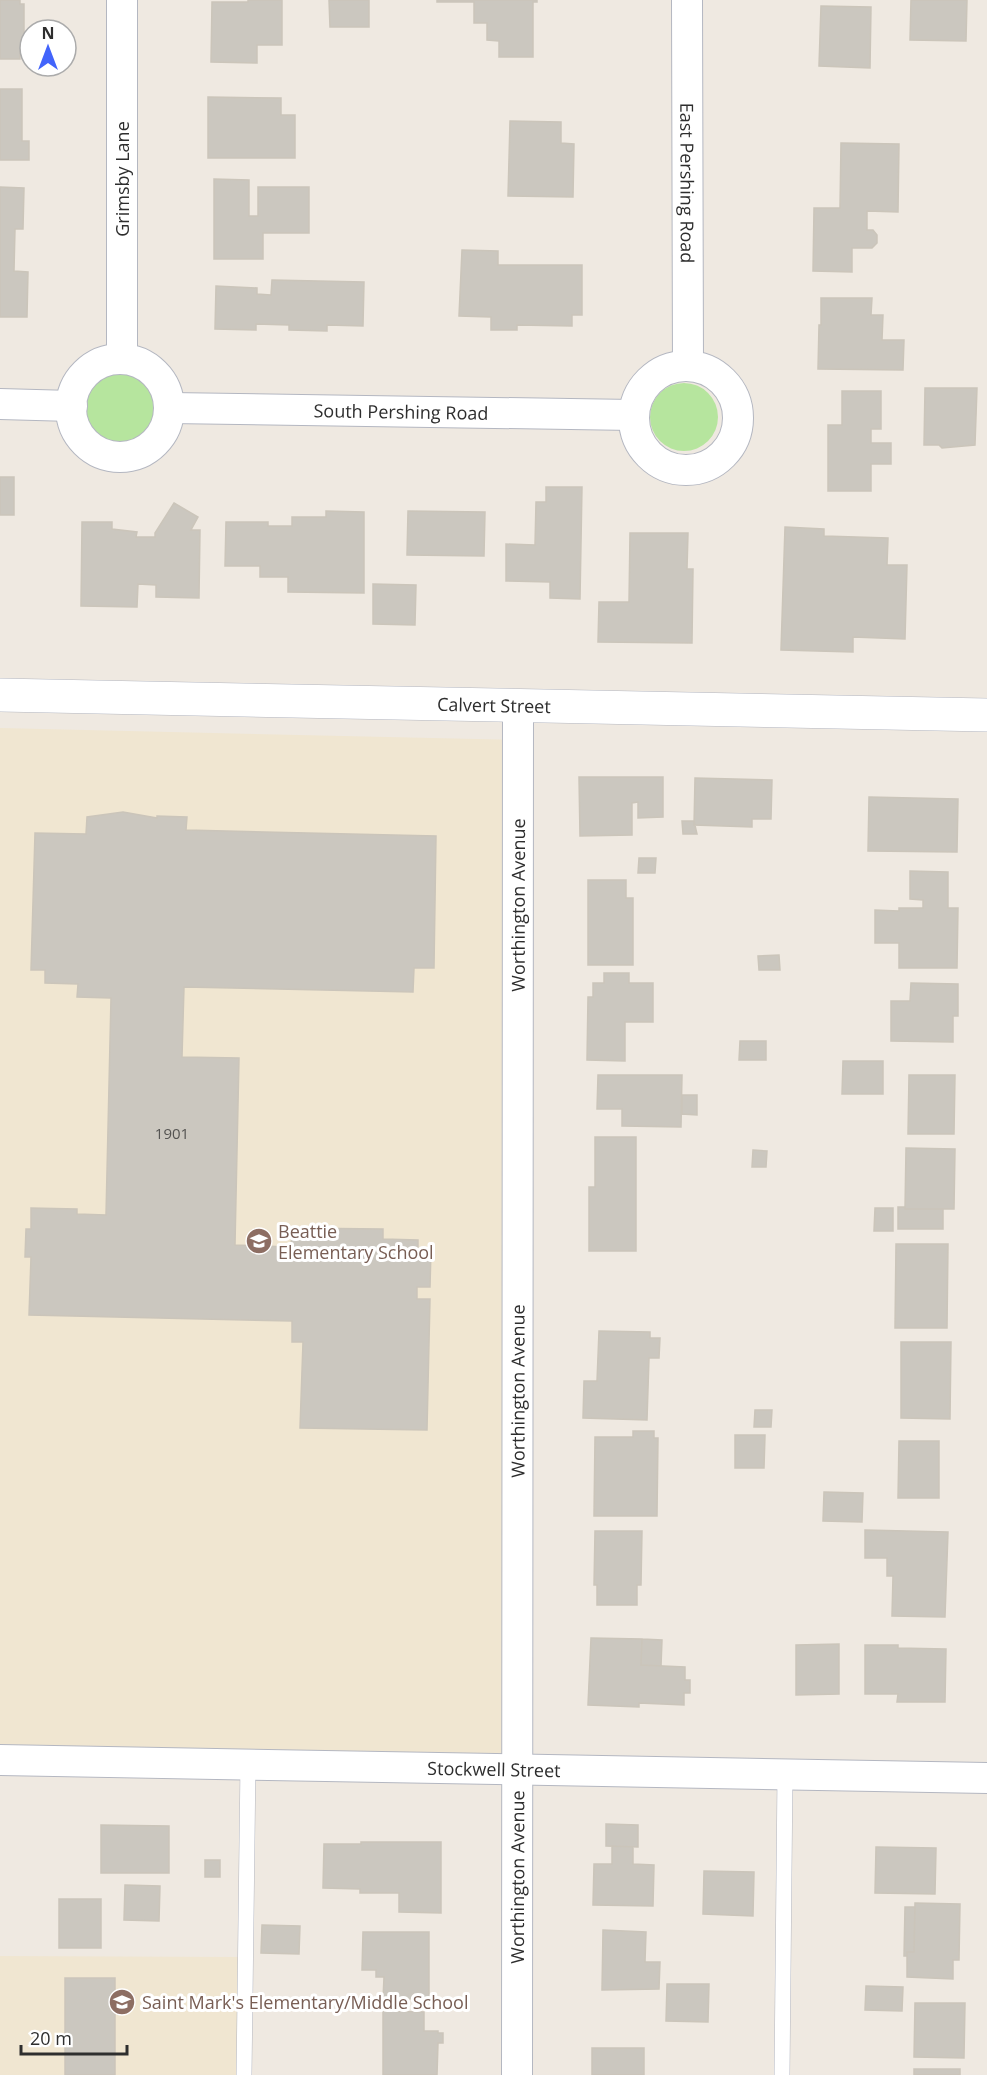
<svg xmlns="http://www.w3.org/2000/svg" width="987" height="2075" font-family="'Open Sans',sans-serif">
<style>
.education{fill:#f0e6d1}
.green{fill:#b6e59e}
.building{fill:#cbc7bf;stroke:#cbc5ba;stroke-width:1.5}
.lines{fill:none;stroke-linecap:round;stroke-linejoin:round}
.lane-casing{stroke:#b4b7c1;stroke-width:16}
.street-casing{stroke:#b4b7c1;stroke-width:32}
.secondary-casing{stroke:#b4b7c1;stroke-width:34}
.lane{stroke:#fff;stroke-width:15}
.street{stroke:#fff;stroke-width:30}
.secondary{stroke:#fff;stroke-width:33}
.labels{text-anchor:middle;dominant-baseline:central;stroke-width:6;stroke-linejoin:round;paint-order:stroke}
.number-label{font-size:15px;fill:#555452}
.street-label{font-size:18px;fill:#2e2e2e;stroke:#fff}
.education-label{font-size:18px;fill:#785e54;stroke:#fff;text-anchor:start}
</style>
<rect width="100%" height="100%" fill="#efe9e1"/>
<path class="education" d="M0,728L518,740V1769L0,1760Z
M0,1956L246,1957L244,2075H0Z"/>
<path class="green" d="M85 407a35 35 0 1 1 70 0a35 35 0 1 1-70 0Z
M650 417a34 34 0 1 1 68 0a34 34 0 1 1-68 0Z"/>
<path class="building" d="M0,0H20V4H24V49H20V59H0Z
M248,0H282V45H257V63L211,62L212,2H248Z
M329,0H369V27H330Z
M437,0H537V2H533V57H499V41L487,40V23H474V2H437Z
M911,0H967L966,41L910,40Z
M821,6L871,7L870,68L819,66Z
M0,89H22V141H29V160H0Z
M208,97L281,98V115H295V158H208Z
M510,121L561,122V143L574,144L573,197L508,196Z
M841,143L899,144L898,212L867,211V230H873L877,235V243L872,248H852V272L813,271L814,208H840Z
M214,179L249,180V216H258V187H309V233H263V259H214Z
M0,187L24,188L23,229H15L14,271L28,272L27,317H0Z
M462,250L498,251V265H582V315H572V326L517,325V330H491V317L459,316Z
M272,280L364,282L363,326L327,325V331L289,330V325L256,324V330L215,329L216,286L257,288V294L271,295Z
M821,298H872L871,315H883L882,340H904L903,370L818,369L819,325H821Z
M925,388H977L975,445L942,448L939,445H924Z
M842,391H881V429H871V443H891V464H871V491H828V425H842Z
M0,477H14V515H0Z
M546,487H582L580,599L550,598V582L506,581V544L535,545L536,502H546Z
M174,503L198,517L191,530H200L199,598L156,597V585L138,584L137,607L81,606L82,522H112V529L137,532L136,537H155V533Z
M326,511L364,512V593L288,592V577H260V566H225L226,522H268V526H292V517H326Z
M408,511L485,512L484,556L407,555Z
M785,527L824,529V536L888,538L887,565H907L905,639L853,637V652L781,650Z
M630,533H688L687,569H693L692,643L598,642L599,602H629Z
M373,584L416,585L415,625L373,624Z
M579,777H663V817L638,818V802L632,803V835L580,836Z
M695,778L772,780L771,819H752V827L694,825Z
M869,797L958,799L957,852L868,851Z
M123,812L157,818V816L187,817L186,830L436,836L434,968H414L413,992L184,987L182,1057L239,1058L235,1245L291,1247L292,1228L383,1229V1239L418,1240V1249H431L430,1287H417V1299H430L427,1430L300,1428L303,1342H292V1321L29,1315L31,1257H25L26,1229H31V1208L77,1209V1214L106,1215L111,998L77,997L78,984L45,983V970H31L35,833L86,834L87,817Z
M682,821H694L697,834H683Z
M639,858H656L655,873H638Z
M910,871L948,872V908H958L957,968H899V943H875V910L899,911V908H923V900L910,899Z
M588,880H626V898H633V965H588Z
M779,955L780,970H759L758,956Z
M604,973H629V983H653V1022H625V1061L587,1060L588,997H593V983H604Z
M911,983L958,984V1016H953V1042L891,1041V1001H910Z
M740,1041H766V1060H739Z
M843,1061H883V1094H842Z
M598,1075H682L681,1127L622,1126V1109H597Z
M909,1075H955L954,1134H908Z
M682,1095H697V1115L682,1114Z
M595,1137H636V1251H589V1187H595Z
M906,1148L955,1149L954,1209H905Z
M753,1150L767,1151L766,1167H752Z
M898,1207H905V1209H943V1229H898Z
M875,1208H893V1231H874Z
M896,1244H948L947,1328H895Z
M599,1331L650,1332V1338H660L659,1358H649L647,1420L583,1418L584,1381H597Z
M901,1342H951L950,1419L901,1418Z
M755,1410H772L771,1427H754Z
M633,1431H654V1438H658L657,1516H594L595,1437H633Z
M735,1435H765L764,1468H735Z
M899,1441H939V1498H898Z
M824,1492L863,1493L862,1522L823,1521Z
M865,1530L948,1532L945,1617L892,1616L893,1576H887V1558H865Z
M595,1531H642L641,1585H637V1605H597V1585H594Z
M591,1638L642,1639L641,1665L685,1667V1680H690V1693H684V1705L639,1703V1707L588,1705Z
M642,1639L662,1640L661,1666L641,1665Z
M839,1644V1694L796,1695V1645Z
M865,1645H898V1648L946,1649L945,1702H897L898,1694H865Z
M606,1824L638,1825V1847L606,1846Z
M101,1825L169,1826V1873H101Z
M361,1842H441V1913L399,1912V1893H360V1889L323,1888L324,1844H361Z
M612,1846L633,1847V1864L654,1865L653,1906L593,1905L594,1864H612Z
M876,1847L936,1848L935,1894L875,1893Z
M205,1860H220V1877H205Z
M704,1871L754,1872L753,1916L703,1914Z
M125,1885L160,1886L159,1921L124,1920Z
M59,1899H101V1948H59Z
M915,1903L960,1904L959,1960H953V1979L907,1977V1952H914Z
M905,1907H915L914,1952H907V1956H904Z
M262,1925L300,1926L299,1954L261,1953Z
M603,1930L646,1932L645,1962H660L659,1989L602,1990Z
M363,1932H429V1999H383L384,1977H376V1970H362Z
M65,1978H115V2075H65Z
M667,1984H709L708,2022L666,2021Z
M866,1986L903,1987L902,2011L865,2010Z
M915,2003H965L964,2058L914,2057Z
M383,2011L424,2012V2031H438V2033H443V2043H438L437,2075H383Z
M592,2048H644V2075H592Z
M914,2069H960V2075H914Z"/>
<g class="lines">
<defs>
<path id="lane" d="M244,2075L248,1763
M782,2075L785,1774"/>
<g id="street">
<path id="s1" d="M687,0L688,366"/>
<path d="M122,359V0"/>
<circle cx="120" cy="408" r="49"/>
<circle cx="686" cy="418" r="52"/>
<path d="M0,404L72,406"/>
<path id="s2" d="M170,408L633,415"/>
<path id="s3" d="M0,1760L987,1778"/>
<path id="s4" d="M517,2075L518,706"/>
</g>
<g id="secondary">
<path id="s5" d="M0,695L987,715"/>
</g>
</defs>
<use href="#lane" class="lane-casing"/>
<use href="#street" class="street-casing"/>
<use href="#secondary" class="secondary-casing"/>
<use href="#lane" class="lane"/>
<use href="#street" class="street"/>
<use href="#secondary" class="secondary"/>
</g>
<defs>
<symbol id="school-disc" viewBox="-11 -11 22 22"><circle r="9.5" fill="#8d6e63" stroke="#fff"/><path d="M0-5L7-2L0 1L-7-2ZM-4 1L0 2.5L4 1V4Q0 6-4 4Z" fill="#fff"/></symbol>
</defs>
<g fill-rule="evenodd">
<use href="#school-disc" x="244" y="1226" width="30" height="30"/>
<use href="#school-disc" x="107" y="1987" width="30" height="30"/>
</g>
<g class="labels">
<g class="number-label">
<text x="172" y="1133">1901</text>
</g>
<g class="street-label">
<text transform="translate(122 179) rotate(-90)">Grimsby Lane</text>
<text stroke="none"><textPath href="#s1" startOffset="183">East Pershing Road</textPath></text>
<text stroke="none"><textPath href="#s2" startOffset="231">South Pershing Road</textPath></text>
<text stroke="none"><textPath href="#s5" startOffset="494">Calvert Street</textPath></text>
<text stroke="none"><textPath href="#s4" startOffset="1170">Worthington Avenue</textPath></text>
<text stroke="none"><textPath href="#s4" startOffset="684">Worthington Avenue</textPath></text>
<text stroke="none"><textPath href="#s3" startOffset="494">Stockwell Street</textPath></text>
<text stroke="none"><textPath href="#s4" startOffset="198">Worthington Avenue</textPath></text>
</g>
<g class="education-label">
<text x="278" y="1231">Beattie<tspan x="278" dy="21">Elementary School</tspan></text>
<text x="142" y="2002">Saint Mark's Elementary/Middle School</text>
</g>
</g>
<g transform="translate(48 48)"><circle r="28" fill="#ffffff" stroke="#ababab" stroke-width="1.5"/>
<path d="M0-4.5L10 22L0 15L-10 22Z" fill="#4264fb"/>
<text y="-9" font-size="16" font-weight="bold" text-anchor="middle" fill="#2e2e2e">N</text>
</g>
<path d="M21 2045v9h106v-9" fill="none" stroke="#2e2e2e" stroke-width="3"/>
<text x="30" y="2045" font-size="18" fill="#2e2e2e" stroke="#ffffff" stroke-width="4.5" paint-order="stroke">20 m</text>
</svg>
